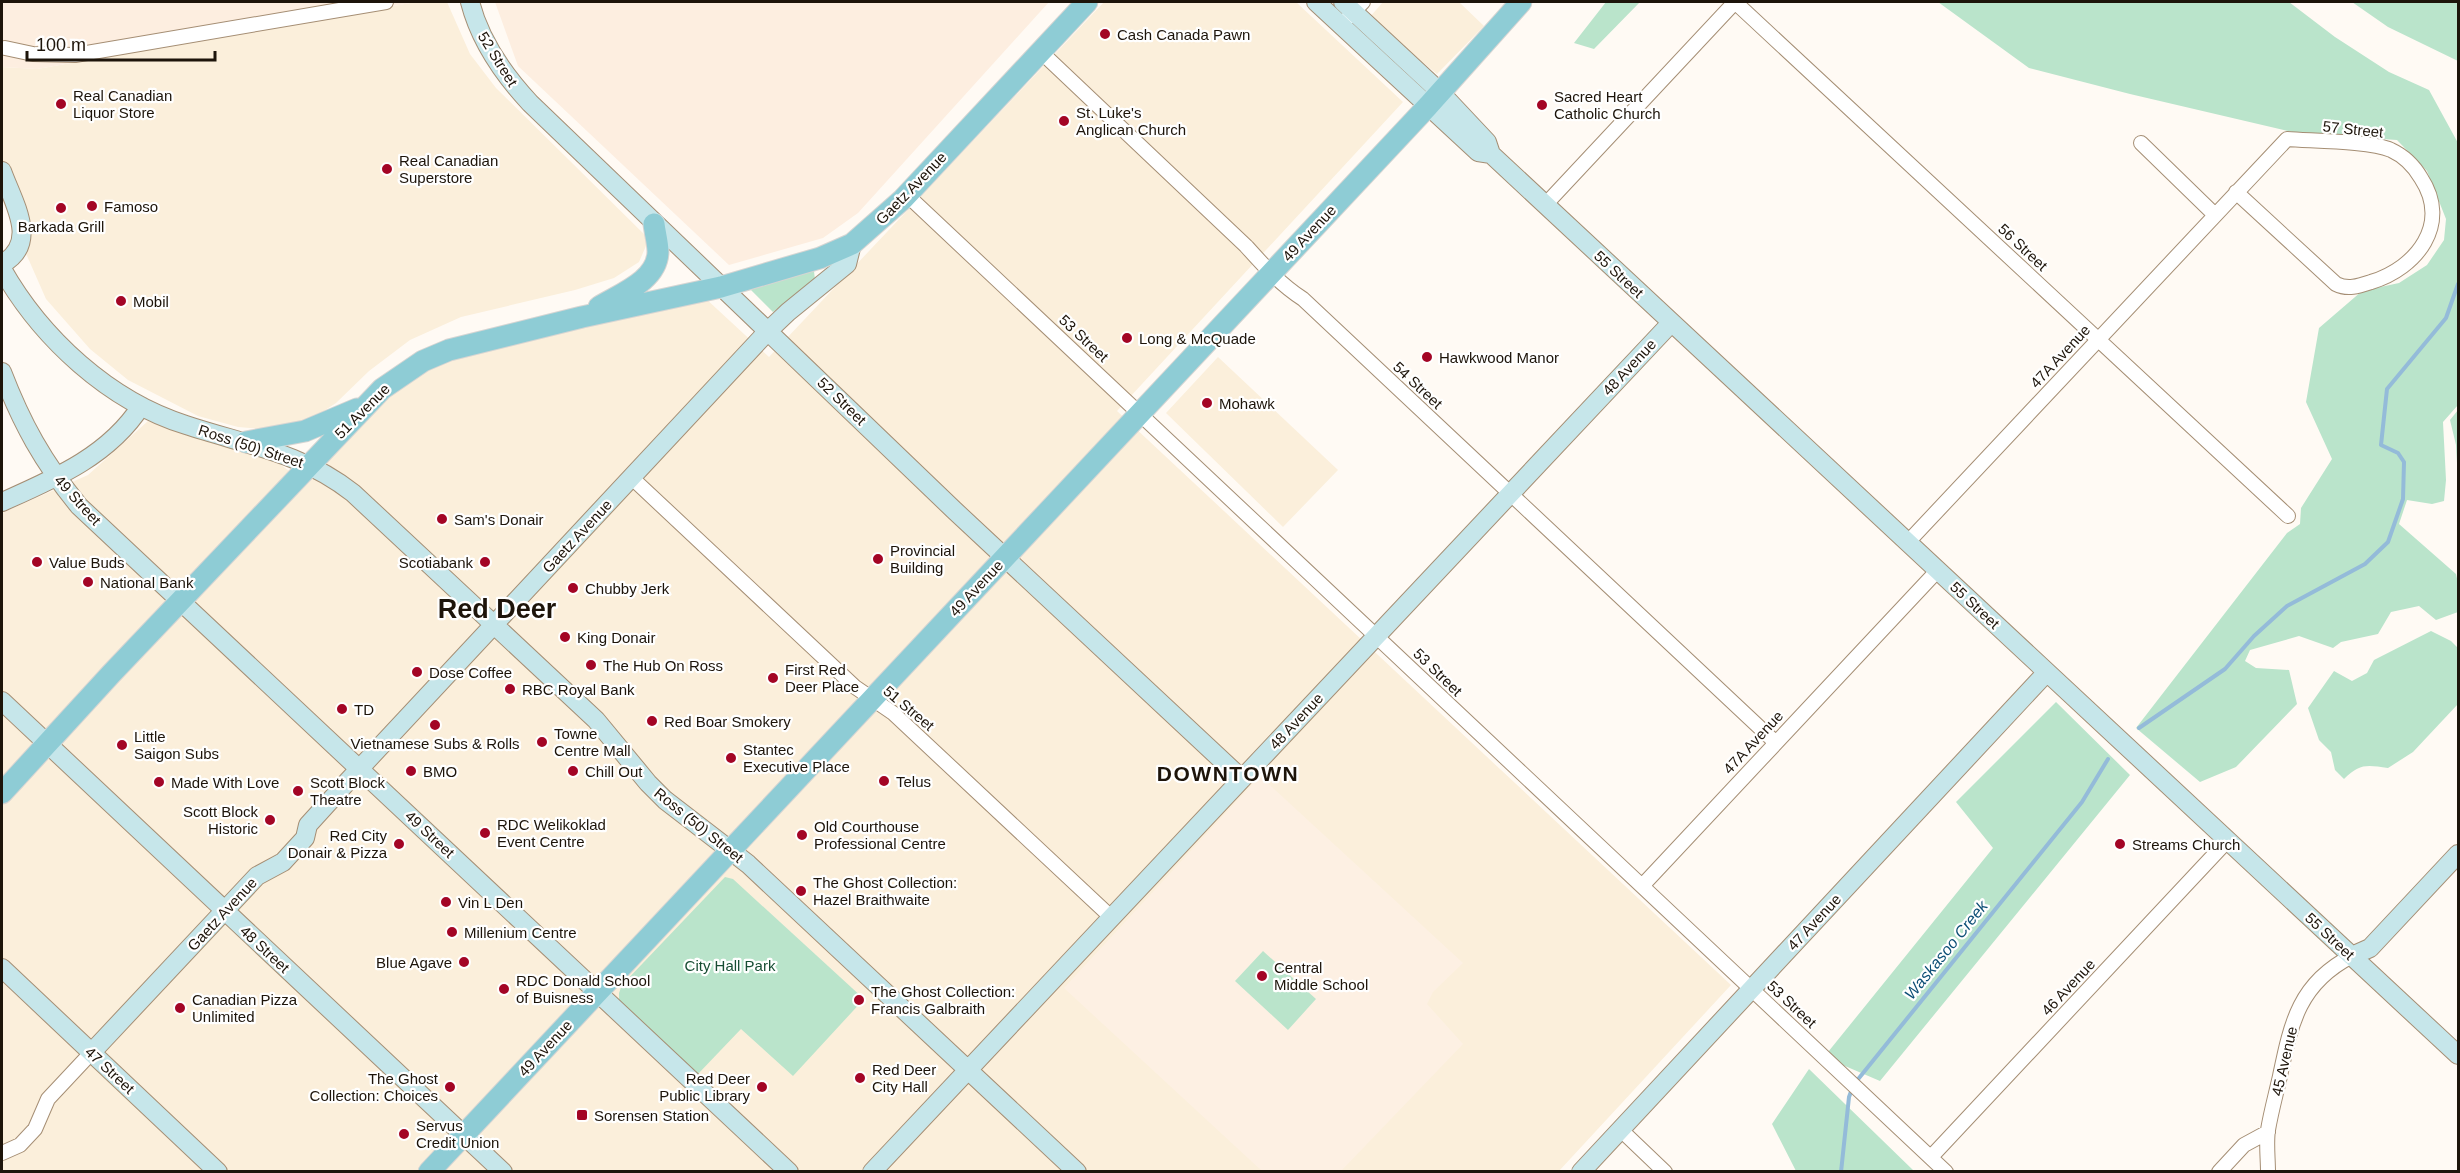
<svg xmlns="http://www.w3.org/2000/svg" width="2460" height="1173" font-family="Arial,sans-serif">
<style>
.commercial{fill:#fbefdb}
.industrial{fill:#fdeee0}
.built{fill:#fdf0e3}
.green{fill:#bae4cb}
.lines{fill:none;stroke-linecap:round;stroke-linejoin:round}
.stream{stroke:#94bbd9;stroke-width:4}
.street-casing{stroke:#a58e74;stroke-width:16}
.secondary-casing{stroke:#a58e74;stroke-width:20}
.primary-casing{stroke:#d6d5d3;stroke-width:23}
.street{stroke:#fff;stroke-width:14}
.secondary{stroke:#c6e6ea;stroke-width:18}
.primary{stroke:#8eccd5;stroke-width:21}
.poi-dot{fill:#a30525;stroke:#fff;stroke-width:2}
.labels{text-anchor:middle;dominant-baseline:central;stroke-width:4.5;stroke-linejoin:round;paint-order:stroke}
.poi-label{font-size:15px;fill:#1d140a;stroke:#fff;text-anchor:start}
.street-label{font-size:15px;fill:#1d140a;stroke:#fff}
.park-label{font-size:15px;fill:#174d33;stroke:#fff}
.water-label{font-size:16px;font-style:italic;fill:#0c4e75;stroke:#fff}
.district-label{font-size:21px;font-weight:bold;letter-spacing:1.5px;fill:#1d140a;stroke:#fff}
.town-label{font-size:27px;font-weight:bold;fill:#1d140a;stroke:#fff}
</style>
<rect width="100%" height="100%" fill="#fffaf4"/>
<path class="commercial" d="M416,2H447L470,54L496,88L649,239L639,262L614,278L575,290L461,317L410,340L369,371L336,403L310,420L261,429L238,427L198,416L128,380L90,349L46,299L2,199V67L37,69Z
M1104,2H1296L1403,102L1117,411L1731,985L1559,1171H2V513L88,475L148,421L277,462L307,484L387,395L437,362L704,297L769,357Z
M1383,2H1459L1484,26L1437,74L1369,18Z
M1218,357L1338,470L1283,527L1166,413Z"/>
<path class="industrial" d="M2,2H416L37,69L2,67Z
M495,2H1049L858,213L823,238L729,265L518,66Z"/>
<path class="built" d="M1260,776L1463,963L1433,992L1427,1004L1463,1044L1341,1171H1262L1064,988Z"/>
<path class="green" d="M1606,2H1640L1594,49L1574,43Z
M1938,2H2289L2335,37L2389,72L2429,90L2458,143V405L2443,422L2446,480L2444,501L2432,504L2407,500L2399,524L2456,574L2458,583V612L2436,620L2419,606L2391,612L2378,634L2341,642L2333,648L2299,636L2250,650L2245,661L2256,668L2289,670L2297,704L2236,767L2200,782L2136,728L2287,533L2300,524L2301,508L2332,459L2306,402L2319,328L2362,291L2399,283L2427,265L2444,240L2446,219L2427,171L2397,140L2297,133L2130,94L2029,68Z
M2352,2H2458V61L2388,27Z
M814,271L815,280L773,312L750,289Z
M2458,410V481L2456,445L2450,420Z
M2431,631L2451,641L2458,648V704L2413,752L2388,768C2367,765 2360,763 2344,779L2335,770L2331,752L2319,740L2308,708L2334,671L2352,681L2367,673L2374,660Z
M2056,702L2130,775L1880,1081L1824,1057L1993,848L1956,802Z
M725,877L733,879L864,999L793,1076L741,1029L698,1074L619,1002V993L622,985Z
M1263,951L1316,999L1288,1030L1235,981Z
M1809,1069L1914,1171H1796L1772,1124Z"/>
<g class="lines">
<path class="stream" d="M2139,728L2225,669L2254,636L2287,606L2365,564L2388,542L2403,499L2404,462L2398,453L2381,445L2387,389L2446,318L2458,284
M1855,1083L2082,802L2108,759
M1841,1172L1849,1097L1852,1089"/>
<defs>
<path id="street" d="M1341,25L1363,2
M5,48L33,54L75,55L386,2
M1040,51L1246,246C1264,266 1280,284 1303,299L1775,742
M2141,143L2215,215
M907,195L1946,1172
M1545,205L1735,2L2288,516
M631,477L855,687L893,713L1111,917
M1908,542L2287,139C2312,141 2370,141 2391,150C2404,156 2414,166 2421,178C2451,224 2417,268 2371,282C2359,286 2348,290 2336,284L2236,192
M1642,886L1938,570
M1621,1130L1665,1172
M2,1153L20,1145L35,1129L48,1099L92,1052
M1931,1157L2228,840
M2219,1172L2244,1145L2268,1132
M2268,1172C2268,1158 2266,1143 2268,1130C2271,1112 2276,1094 2280,1076C2291,1023 2299,983 2352,956"/>
<path id="secondary" d="M470,2C480,41 503,74 530,103L954,510L1242,779
M1316,2L1478,152L1491,154
M1343,2L1440,92L1487,142L1491,154L2458,1055
M2,171C13,202 40,243 2,264
M2,269C41,338 109,401 186,425C246,445 301,452 353,493L596,720L648,783L665,800L748,864L1077,1172
M2,372C22,424 43,462 79,506L789,1172
M2,502C54,479 109,456 141,406
M2,701L503,1172
M2352,956L2370,948L2458,854
M2,968L218,1172
M92,1052L257,876L283,862L305,838L308,825L348,781L768,331L788,312L847,264L852,244
M872,1172L1671,323
M1581,1172L2047,672"/>
<path id="primary" d="M599,307C620,294 657,281 658,252C658,243 655,233 654,224
M246,442L305,431L357,409
M2,793L111,674L382,389L423,361L449,350L582,317L721,287L820,258L852,244L903,199L1087,2
M429,1172L1428,106L1521,2"/>
</defs>
<use href="#street" class="street-casing"/>
<use href="#secondary" class="secondary-casing"/>
<use href="#primary" class="primary-casing"/>
<use href="#street" class="street"/>
<use href="#secondary" class="secondary"/>
<use href="#primary" class="primary"/>
</g>
<g class="poi-dot">
<circle cx="1105" cy="34" r="6"/>
<circle cx="61" cy="104" r="6"/>
<circle cx="1542" cy="105" r="6"/>
<circle cx="1064" cy="121" r="6"/>
<circle cx="387" cy="169" r="6"/>
<circle cx="92" cy="206" r="6"/>
<circle cx="61" cy="208" r="6"/>
<circle cx="121" cy="301" r="6"/>
<circle cx="1127" cy="338" r="6"/>
<circle cx="1427" cy="357" r="6"/>
<circle cx="1207" cy="403" r="6"/>
<circle cx="442" cy="519" r="6"/>
<circle cx="878" cy="559" r="6"/>
<circle cx="37" cy="562" r="6"/>
<circle cx="485" cy="562" r="6"/>
<circle cx="88" cy="582" r="6"/>
<circle cx="573" cy="588" r="6"/>
<circle cx="565" cy="637" r="6"/>
<circle cx="591" cy="665" r="6"/>
<circle cx="417" cy="672" r="6"/>
<circle cx="773" cy="678" r="6"/>
<circle cx="510" cy="689" r="6"/>
<circle cx="342" cy="709" r="6"/>
<circle cx="652" cy="721" r="6"/>
<circle cx="435" cy="725" r="6"/>
<circle cx="542" cy="742" r="6"/>
<circle cx="122" cy="745" r="6"/>
<circle cx="731" cy="758" r="6"/>
<circle cx="411" cy="771" r="6"/>
<circle cx="573" cy="771" r="6"/>
<circle cx="884" cy="781" r="6"/>
<circle cx="159" cy="782" r="6"/>
<circle cx="298" cy="791" r="6"/>
<circle cx="270" cy="820" r="6"/>
<circle cx="485" cy="833" r="6"/>
<circle cx="802" cy="835" r="6"/>
<circle cx="399" cy="844" r="6"/>
<circle cx="2120" cy="844" r="6"/>
<circle cx="801" cy="891" r="6"/>
<circle cx="446" cy="902" r="6"/>
<circle cx="452" cy="932" r="6"/>
<circle cx="464" cy="962" r="6"/>
<circle cx="1262" cy="976" r="6"/>
<circle cx="504" cy="989" r="6"/>
<circle cx="859" cy="1000" r="6"/>
<circle cx="180" cy="1008" r="6"/>
<circle cx="860" cy="1078" r="6"/>
<circle cx="450" cy="1087" r="6"/>
<circle cx="762" cy="1087" r="6"/>
<rect x="576" y="1109" width="12" height="12" rx="3"/>
<circle cx="404" cy="1134" r="6"/>
</g>
<g class="labels">
<g class="poi-label">
<text x="1117" y="34">Cash Canada Pawn</text>
<text x="73" y="95">Real Canadian<tspan x="73" dy="17">Liquor Store</tspan></text>
<text x="1554" y="96">Sacred Heart<tspan x="1554" dy="17">Catholic Church</tspan></text>
<text x="1076" y="112">St. Luke's<tspan x="1076" dy="17">Anglican Church</tspan></text>
<text x="399" y="160">Real Canadian<tspan x="399" dy="17">Superstore</tspan></text>
<text x="104" y="206">Famoso</text>
<text x="61" y="226" text-anchor="middle">Barkada Grill</text>
<text x="133" y="301">Mobil</text>
<text x="1139" y="338">Long &amp; McQuade</text>
<text x="1439" y="357">Hawkwood Manor</text>
<text x="1219" y="403">Mohawk</text>
<text x="454" y="519">Sam's Donair</text>
<text x="890" y="550">Provincial<tspan x="890" dy="17">Building</tspan></text>
<text x="49" y="562">Value Buds</text>
<text x="473" y="562" text-anchor="end">Scotiabank</text>
<text x="100" y="582">National Bank</text>
<text x="585" y="588">Chubby Jerk</text>
<text x="577" y="637">King Donair</text>
<text x="603" y="665">The Hub On Ross</text>
<text x="785" y="669">First Red<tspan x="785" dy="17">Deer Place</tspan></text>
<text x="429" y="672">Dose Coffee</text>
<text x="522" y="689">RBC Royal Bank</text>
<text x="354" y="709">TD</text>
<text x="664" y="721">Red Boar Smokery</text>
<text x="554" y="733">Towne<tspan x="554" dy="17">Centre Mall</tspan></text>
<text x="134" y="736">Little<tspan x="134" dy="17">Saigon Subs</tspan></text>
<text x="435" y="743" text-anchor="middle">Vietnamese Subs &amp; Rolls</text>
<text x="743" y="749">Stantec<tspan x="743" dy="17">Executive Place</tspan></text>
<text x="423" y="771">BMO</text>
<text x="585" y="771">Chill Out</text>
<text x="896" y="781">Telus</text>
<text x="171" y="782">Made With Love</text>
<text x="310" y="782">Scott Block<tspan x="310" dy="17">Theatre</tspan></text>
<text x="258" y="811" text-anchor="end">Scott Block<tspan x="258" dy="17">Historic</tspan></text>
<text x="497" y="824">RDC Welikoklad<tspan x="497" dy="17">Event Centre</tspan></text>
<text x="814" y="826">Old Courthouse<tspan x="814" dy="17">Professional Centre</tspan></text>
<text x="387" y="835" text-anchor="end">Red City<tspan x="387" dy="17">Donair &amp; Pizza</tspan></text>
<text x="2132" y="844">Streams Church</text>
<text x="813" y="882">The Ghost Collection:<tspan x="813" dy="17">Hazel Braithwaite</tspan></text>
<text x="458" y="902">Vin L Den</text>
<text x="464" y="932">Millenium Centre</text>
<text x="452" y="962" text-anchor="end">Blue Agave</text>
<text x="1274" y="967">Central<tspan x="1274" dy="17">Middle School</tspan></text>
<text x="516" y="980">RDC Donald School<tspan x="516" dy="17">of Buisness</tspan></text>
<text x="871" y="991">The Ghost Collection:<tspan x="871" dy="17">Francis Galbraith</tspan></text>
<text x="192" y="999">Canadian Pizza<tspan x="192" dy="17">Unlimited</tspan></text>
<text x="872" y="1069">Red Deer<tspan x="872" dy="17">City Hall</tspan></text>
<text x="438" y="1078" text-anchor="end">The Ghost<tspan x="438" dy="17">Collection: Choices</tspan></text>
<text x="750" y="1078" text-anchor="end">Red Deer<tspan x="750" dy="17">Public Library</tspan></text>
<text x="594" y="1115">Sorensen Station</text>
<text x="416" y="1125">Servus<tspan x="416" dy="17">Credit Union</tspan></text>
</g>
<g class="street-label">
<text transform="translate(498 59) rotate(58)">52 Street</text>
<text transform="translate(2353 129) rotate(6)">57 Street</text>
<text transform="translate(911 188) rotate(-46)">Gaetz Avenue</text>
<text transform="translate(1309 233) rotate(-47)">49 Avenue</text>
<text transform="translate(2023 247) rotate(43)">56 Street</text>
<text transform="translate(1619 274) rotate(43)">55 Street</text>
<text transform="translate(1084 338) rotate(43)">53 Street</text>
<text transform="translate(2060 356) rotate(-47)">47A Avenue</text>
<text transform="translate(1629 367) rotate(-47)">48 Avenue</text>
<text transform="translate(1418 385) rotate(43)">54 Street</text>
<text transform="translate(842 401) rotate(44)">52 Street</text>
<text transform="translate(362 411) rotate(-45)">51 Avenue</text>
<text transform="translate(251 446) rotate(18)">Ross (50) Street</text>
<text transform="translate(78 500) rotate(48)">49 Street</text>
<text transform="translate(577 536) rotate(-47)">Gaetz Avenue</text>
<text transform="translate(976 588) rotate(-47)">49 Avenue</text>
<text transform="translate(1975 605) rotate(43)">55 Street</text>
<text transform="translate(1438 672) rotate(44)">53 Street</text>
<text transform="translate(909 708) rotate(40)">51 Street</text>
<text transform="translate(1296 721) rotate(-47)">48 Avenue</text>
<text transform="translate(1753 742) rotate(-47)">47A Avenue</text>
<text transform="translate(699 825) rotate(39)">Ross (50) Street</text>
<text transform="translate(430 834) rotate(43)">49 Street</text>
<text transform="translate(222 914) rotate(-47)">Gaetz Avenue</text>
<text transform="translate(1814 922) rotate(-47)">47 Avenue</text>
<text transform="translate(2330 936) rotate(43)">55 Street</text>
<text transform="translate(265 949) rotate(43)">48 Street</text>
<text transform="translate(2068 987) rotate(-47)">46 Avenue</text>
<text transform="translate(1792 1004) rotate(43)">53 Street</text>
<text transform="translate(545 1048) rotate(-47)">49 Avenue</text>
<text transform="translate(2284 1061) rotate(-77)">45 Avenue</text>
<text transform="translate(110 1070) rotate(43)">47 Street</text>
</g>
<g class="park-label">
<text x="730" y="965">City Hall Park</text>
</g>
<g class="water-label">
<text transform="translate(1946 950) rotate(-51)">Waskasoo Creek</text>
</g>
<g class="district-label">
<text x="1228" y="773">DOWNTOWN</text>
</g>
<g class="town-label">
<text x="497" y="609">Red Deer</text>
</g>
</g>
<rect width="2460" height="1173" fill="none" stroke="#1d140a" stroke-width="6"/>
<path d="M27 51v9h188v-9" fill="none" stroke="#1d140a" stroke-width="3"/>
<text x="36" y="51" font-size="18" fill="#1d140a" stroke="#ffffff" stroke-width="4.5" paint-order="stroke">100 m</text>
</svg>
